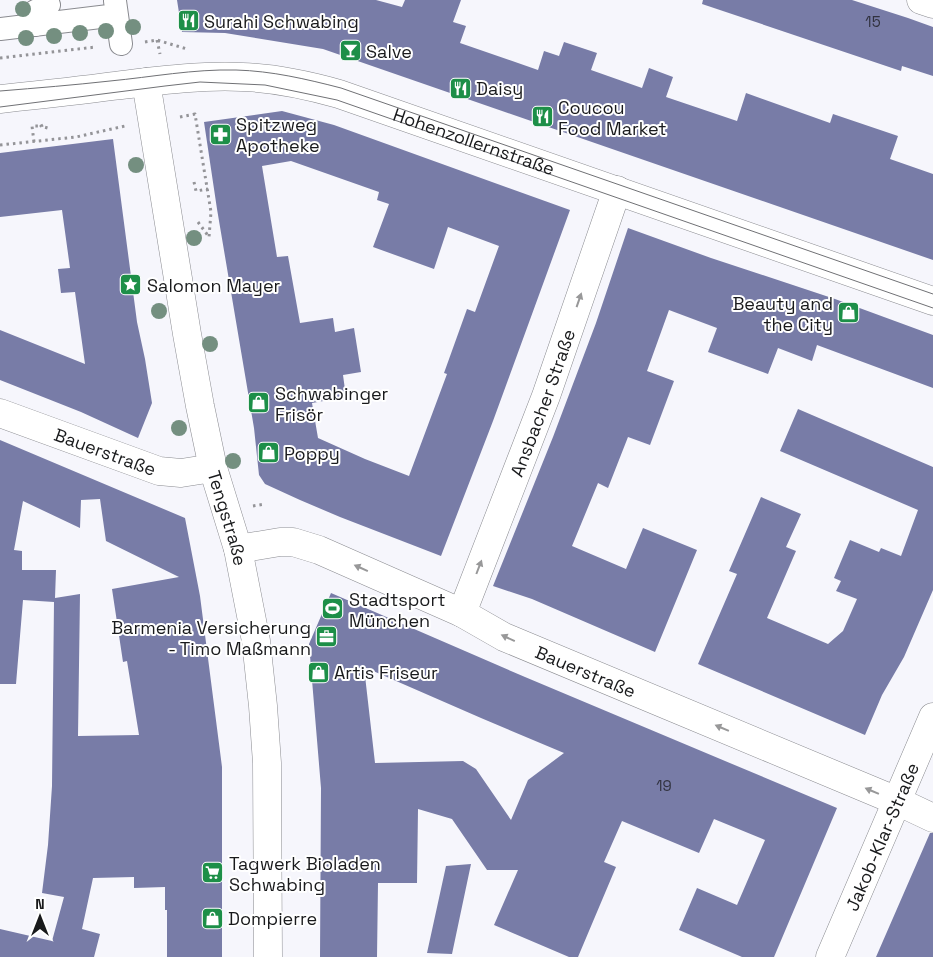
<svg xmlns="http://www.w3.org/2000/svg" width="933" height="957" font-family="'Space Grotesk',sans-serif">
<style>
.building{fill:#787ca7;fill-rule:evenodd}
.lines{fill:none;stroke-linecap:round;stroke-linejoin:round}
.pedestrian-casing{stroke:#8a8b90;stroke-width:24}
.minor-casing{stroke:#8a8b90;stroke-width:29}
.tertiary-casing{stroke:#8a8b90;stroke-width:29}
.path{stroke:#949498;stroke-width:3;stroke-dasharray:2.5 4;stroke-linecap:butt}
.pedestrian{stroke:#fff;stroke-width:22}
.minor{stroke:#fff;stroke-width:28}
.tertiary{stroke:#fff;stroke-width:28}
.tram{stroke:#707175;stroke-width:1}
.tree{fill:#748f80}
.oneway{fill:#989899}
.labels{text-anchor:middle;dominant-baseline:central;stroke-width:4;stroke-linejoin:round;paint-order:stroke}
.number-label{font-size:15px;fill:#31323f}
.poi-label{font-size:18px;fill:#191a1c;stroke:#fff;text-anchor:start}
.street-label{font-size:18px;fill:#191a1c;stroke:#fff}
</style>
<rect width="100%" height="100%" fill="#f6f6fc"/>
<path class="building" d="M177,0H376L402,7L405,0H461L453,22L466,26L460,43L538,70L544,51L559,56L564,42L597,53L591,70L642,88L649,68L673,77L666,97L737,121L746,93L830,123L833,114L898,136L890,159L933,174V260L323,49L225,33L182,32Z
M703,0H852L908,18L933,27V76L902,66L901,71L702,4Z
M282,111L334,125L570,210L493,421L441,556L340,517L300,500L265,484L259,475L254,428L217,209L204,122ZM291,161L379,192L377,200L389,204L373,247L434,269L448,227L499,246L475,312L467,309L444,373L447,374L409,476L365,459L318,438L312,403L346,397L343,375L361,372L354,328L335,332L333,318L300,323L288,256L277,257L262,166Z
M113,139L137,322L145,359L152,403L138,438L81,412L0,380V330L85,364L75,292L61,293L58,269L70,268L62,210L0,217V153Z
M628,228L711,258L835,299L933,335V388L817,345L812,361L778,348L768,374L708,352L717,328L669,310L647,371L674,381L650,445L628,437L608,488L598,483L572,546L626,569L643,528L697,550L655,652L532,599L493,586L553,437L596,323Z
M798,409L933,467V590L904,657L882,695L865,735L698,664L737,574L729,571L761,497L801,514L786,547L796,551L767,618L828,644L843,631L857,599L836,591L841,581L834,578L850,540L879,552L881,548L901,556L918,510L780,451Z
M0,440L185,518L200,596L222,767V957H167V910H165V887L134,888V877L93,878L82,929L100,934L94,957H0V929L52,941L64,897L42,893L48,845L52,786L54,602L23,600L16,684H0ZM100,499L106,541L179,577L112,589L123,662L127,661L139,735L78,736L80,594L55,598L56,570H22V551L14,550L23,501L80,528L81,500Z
M331,593L525,677L837,808L774,957H742L679,930L697,888L737,905L765,840L714,819L699,853L622,821L604,862L616,867L578,957H569L494,925L518,870H487L452,819L418,809L417,883H378L377,957H320L321,788L309,644ZM364,667L481,718L564,753L528,780L511,820L476,769L463,761L375,763Z
M930,833H933V957H876Z
M471,864L452,954L427,953L446,866Z"/>
<g class="lines">
<defs>
<path id="pedestrian" d="M115,1L121,44
M36,25L35,11L49,5
M0,29L117,15"/>
<g id="minor">
<path d="M921,0L933,4"/>
<path id="s1" d="M146,82L187,334L200,406L213,468L238,549L256,641L263,706L267,763L268,957"/>
<path id="s2" d="M0,413L159,471L181,473L213,468"/>
<path id="s3" d="M238,549L280,542H293L319,550L462,613L504,637L897,801L933,818"/>
<path id="s4" d="M462,613L546,396L617,190"/>
<path id="s5" d="M830,957L933,717"/>
</g>
<g id="tertiary">
<path id="s6" d="M0,99C38,95 76,91 113,86C156,81 199,75 242,77C275,78 307,85 339,94L933,301"/>
</g>
</defs>
<use href="#pedestrian" class="pedestrian-casing"/>
<use href="#minor" class="minor-casing"/>
<use href="#tertiary" class="tertiary-casing"/>
<path class="path" d="M157,40L160,54
M145,42L157,40L187,49
M0,58L96,47
M180,117L195,114L211,212L209,237
M43,125L41,126L51,129
M34,142L32,126H41
M0,145L76,137L125,126
M194,182L196,191L208,189
M198,222L209,237
M253,506L265,504"/>
<use href="#pedestrian" class="pedestrian"/>
<use href="#minor" class="minor"/>
<use href="#tertiary" class="tertiary"/>
<path class="tram" d="M0,91C37,88 74,85 110,81C152,77 193,69 236,70C272,71 306,79 341,88L933,294
M0,107L165,86L200,82L265,85L337,100L933,308"/>
</g>
<g class="tree">
<circle cx="23" cy="9" r="8"/>
<circle cx="133" cy="27" r="8"/>
<circle cx="106" cy="31" r="8"/>
<circle cx="80" cy="33" r="8"/>
<circle cx="54" cy="36" r="8"/>
<circle cx="26" cy="38" r="8"/>
<circle cx="136" cy="165" r="8"/>
<circle cx="194" cy="238" r="8"/>
<circle cx="159" cy="311" r="8"/>
<circle cx="210" cy="344" r="8"/>
<circle cx="179" cy="428" r="8"/>
<circle cx="233" cy="461" r="8"/>
</g>
<defs><path id="oneway-solid" d="M-6-.8H1V-3.2L6.5 0L1 3.2V.8H-6Z" transform="scale(1.25)"/></defs>
<g class="oneway">
<use href="#oneway-solid" transform="translate(579 300) rotate(-71)"/>
<use href="#oneway-solid" transform="translate(479 567) rotate(-69)"/>
<use href="#oneway-solid" transform="translate(361 568) rotate(-156)"/>
<use href="#oneway-solid" transform="translate(508 638) rotate(-155)"/>
<use href="#oneway-solid" transform="translate(722 728) rotate(-157)"/>
<use href="#oneway-solid" transform="translate(872 791) rotate(-157)"/>
</g>
<defs>
<symbol id="restaurant-square" viewBox="-11 -11 22 22"><rect x="-9" y="-9" width="18" height="18" rx="4" fill="#1d8f48" stroke="#fff"/><path d="M-5-6h1v4h1v-4h1v4h1v-4h1v5L-1.5 .5V6h-2V.5L-5-1ZM5-6V6H3V1.5H1.5Q1.5-4 5-6Z" fill="#fff"/></symbol>
<symbol id="bar-square" viewBox="-11 -11 22 22"><rect x="-9" y="-9" width="18" height="18" rx="4" fill="#1d8f48" stroke="#fff"/><path d="M-6-5H6L.8 .8V4.5H3.5V6h-7V4.5H-.8V.8Z" fill="#fff"/></symbol>
<symbol id="pharmacy-square" viewBox="-11 -11 22 22"><rect x="-9" y="-9" width="18" height="18" rx="4" fill="#1d8f48" stroke="#fff"/><path d="M-2-6h4v4h4v4h-4v4h-4v-4h-4v-4h4Z" fill="#fff"/></symbol>
<symbol id="sight-square" viewBox="-11 -11 22 22"><rect x="-9" y="-9" width="18" height="18" rx="4" fill="#1d8f48" stroke="#fff"/><path d="M0-6L1.8-2.2L6-1.7L2.9 1.2L3.7 5.4L0 3.3L-3.7 5.4L-2.9 1.2L-6-1.7L-1.8-2.2Z" fill="#fff"/></symbol>
<symbol id="shop-square" viewBox="-11 -11 22 22"><rect x="-9" y="-9" width="18" height="18" rx="4" fill="#1d8f48" stroke="#fff"/><path d="M-5-2.5h2.3a2.7 3.5 0 0 1 5.4 0H5L5.5 6h-11ZM-1.5-2.5h3a1.5 2.3 0 0 0-3 0Z" fill="#fff"/></symbol>
<symbol id="stadium-square" viewBox="-11 -11 22 22"><rect x="-9" y="-9" width="18" height="18" rx="4" fill="#1d8f48" stroke="#fff"/><path d="M0-5a6.5 5 0 1 0 0 10a6.5 5 0 1 0 0-10ZM-3.5-1.8h7v3.6h-7Z" fill="#fff"/></symbol>
<symbol id="office-square" viewBox="-11 -11 22 22"><rect x="-9" y="-9" width="18" height="18" rx="4" fill="#1d8f48" stroke="#fff"/><path d="M-6-3h4V-5.5h4V-3h4V5H-6ZM-1-4.5V-3h2v-1.5ZM-6 0V1H6V0Z" fill="#fff"/></symbol>
<symbol id="supermarket-square" viewBox="-11 -11 22 22"><rect x="-9" y="-9" width="18" height="18" rx="4" fill="#1d8f48" stroke="#fff"/><path d="M-6-5.5h2.5l.6 2H6L4.5 2H-2.5L-4.4-4H-6ZM-1.5 3.2a1.3 1.3 0 1 0 .1 0ZM3 3.2a1.3 1.3 0 1 0 .1 0Z" fill="#fff"/></symbol>
</defs>
<g fill-rule="evenodd">
<use href="#restaurant-square" x="176" y="8" width="25" height="25"/>
<use href="#bar-square" x="338" y="38" width="25" height="25"/>
<use href="#restaurant-square" x="448" y="76" width="25" height="25"/>
<use href="#restaurant-square" x="530" y="104" width="25" height="25"/>
<use href="#pharmacy-square" x="208" y="122" width="25" height="25"/>
<use href="#sight-square" x="118" y="272" width="25" height="25"/>
<use href="#shop-square" x="836" y="300" width="25" height="25"/>
<use href="#shop-square" x="246" y="390" width="25" height="25"/>
<use href="#shop-square" x="256" y="440" width="25" height="25"/>
<use href="#stadium-square" x="320" y="596" width="25" height="25"/>
<use href="#office-square" x="314" y="624" width="25" height="25"/>
<use href="#shop-square" x="306" y="660" width="25" height="25"/>
<use href="#supermarket-square" x="200" y="860" width="25" height="25"/>
<use href="#shop-square" x="200" y="906" width="25" height="25"/>
</g>
<g class="labels">
<g class="number-label">
<text x="873" y="21">15</text>
<text x="664" y="785">19</text>
</g>
<g class="poi-label">
<text x="204" y="21">Surahi Schwabing</text>
<text x="366" y="51">Salve</text>
<text x="476" y="88">Daisy</text>
<text x="558" y="107">Coucou<tspan x="558" dy="21">Food Market</tspan></text>
<text x="236" y="124">Spitzweg<tspan x="236" dy="21">Apotheke</tspan></text>
<text x="147" y="285">Salomon Mayer</text>
<text x="833" y="303" text-anchor="end">Beauty and<tspan x="833" dy="21">the City</tspan></text>
<text x="275" y="393">Schwabinger<tspan x="275" dy="21">Frisör</tspan></text>
<text x="284" y="453">Poppy</text>
<text x="349" y="599">Stadtsport<tspan x="349" dy="21">München</tspan></text>
<text x="311" y="627" text-anchor="end">Barmenia Versicherung<tspan x="311" dy="21">- Timo Maßmann</tspan></text>
<text x="334" y="672">Artis Friseur</text>
<text x="229" y="863">Tagwerk Bioladen<tspan x="229" dy="21">Schwabing</tspan></text>
<text x="228" y="918">Dompierre</text>
</g>
<g class="street-label">
<text stroke="none"><textPath href="#s6" startOffset="485">Hohenzollernstraße</textPath></text>
<text stroke="none"><textPath href="#s4" startOffset="225">Ansbacher Straße</textPath></text>
<text stroke="none"><textPath href="#s2" startOffset="112">Bauerstraße</textPath></text>
<text stroke="none"><textPath href="#s1" startOffset="444">Tengstraße</textPath></text>
<text stroke="none"><textPath href="#s3" startOffset="376">Bauerstraße</textPath></text>
<text stroke="none"><textPath href="#s5" startOffset="131">Jakob-Klar-Straße</textPath></text>
</g>
</g>
<g transform="translate(40 917)" stroke="#ffffff" stroke-width="4" paint-order="stroke">
<path d="M0-4L9 19L0 12L-9 19Z" fill="#191a1c"/>
<text y="-8" font-size="14" font-weight="bold" text-anchor="middle" fill="#191a1c">N</text>
</g>
</svg>
